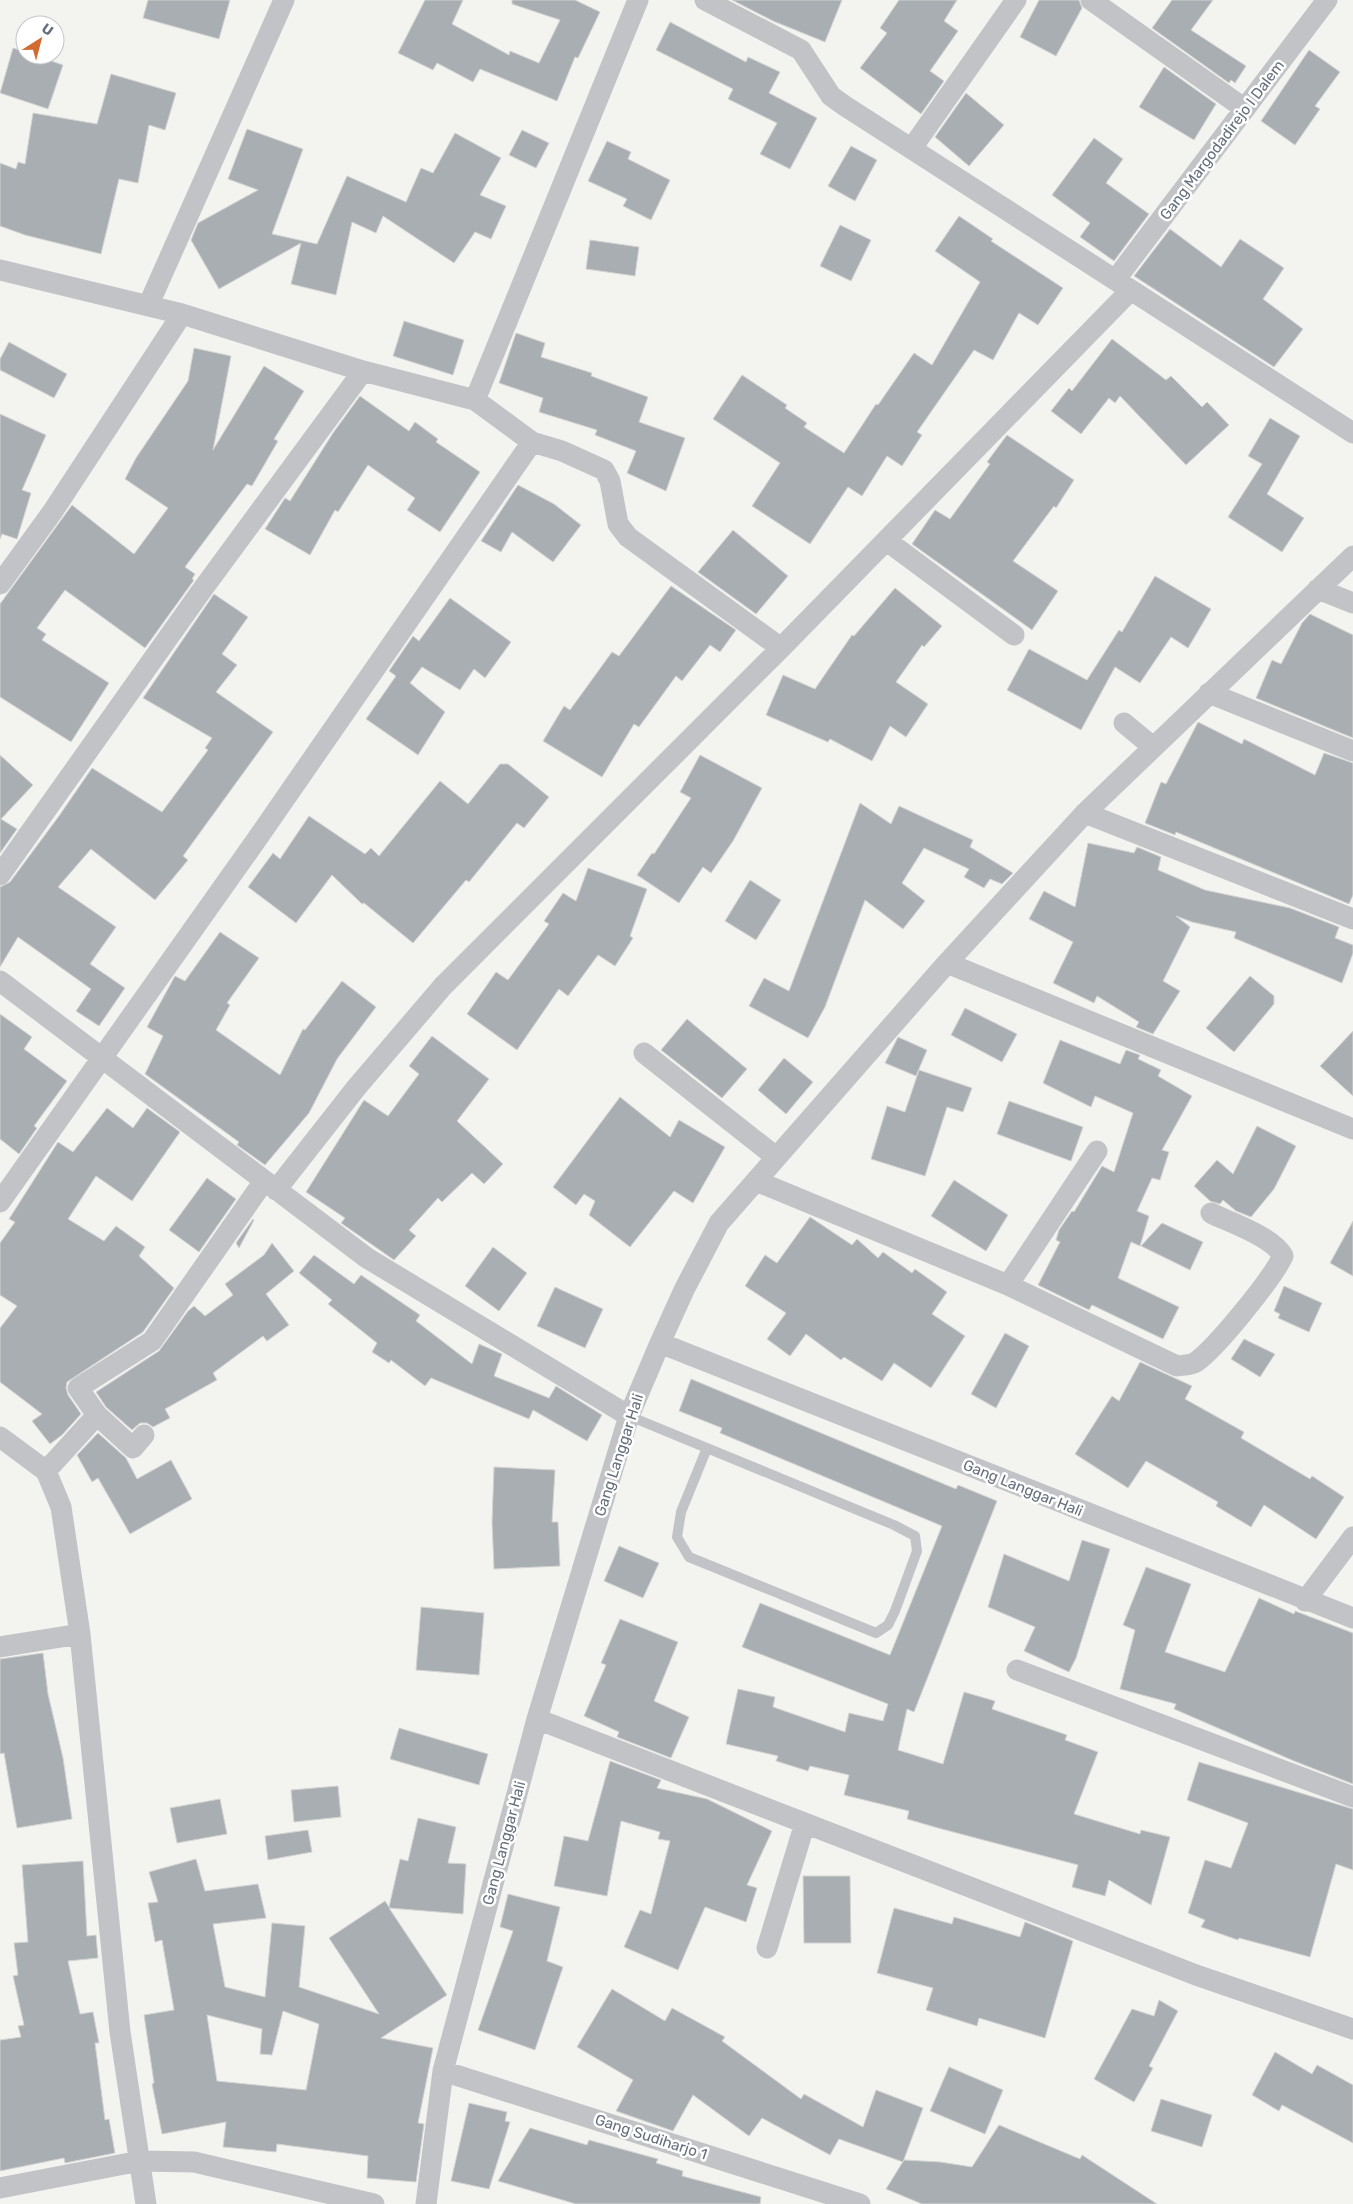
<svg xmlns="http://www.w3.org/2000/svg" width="1353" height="2204" font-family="Rubik,sans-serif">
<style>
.building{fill:#a9aeb3;stroke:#d4d4d2;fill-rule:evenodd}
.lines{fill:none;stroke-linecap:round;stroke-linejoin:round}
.service{stroke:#c1c3c7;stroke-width:10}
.minor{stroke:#c1c3c7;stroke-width:21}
.labels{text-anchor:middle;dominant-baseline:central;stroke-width:5;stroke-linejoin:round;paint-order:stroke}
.street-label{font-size:15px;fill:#65707e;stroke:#fff}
</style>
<rect width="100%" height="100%" fill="#f3f3f0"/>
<path class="building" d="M148,0H230L219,39L143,18Z
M425,0H463L452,24L509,55L510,51L539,63L560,20L512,4V0H575L600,12L578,58L575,57L557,101L480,69L473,82L437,63L433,70L398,53Z
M732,0H842L825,42L773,21Z
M899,0H957L944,21L958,31L930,71L944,81L921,114L860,68L887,33L880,28Z
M1039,0H1079L1082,8L1056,56L1020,37Z
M1172,0H1213L1191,30L1246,66L1235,83L1231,80L1229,83L1152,28Z
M670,22L746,62L748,57L780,72L769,93L817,118L790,169L760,154L777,123L728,99L733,89L656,50Z
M13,48L25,52V55H34L63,65L48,109L0,93Z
M1309,50L1340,72L1315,106L1320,109L1295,145L1261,121Z
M1164,67L1216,104L1194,140L1139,107Z
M111,74L176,93L165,130L149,125L138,183L119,179L101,254L25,235L0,226V163L16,169L18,162L25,164L33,113L97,124Z
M966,93L1004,125L969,166L935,137Z
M247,129L303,149L272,234L317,244L347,176L406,202L421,168L433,173L455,133L501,158L480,195L506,206L491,239L475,232L454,263L383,216L376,233L352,222L336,295L291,284L301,243L219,289L191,240L198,223L258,190L228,179Z
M522,130L549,143L536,168L509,155Z
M1094,138L1123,159L1106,183L1149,214L1114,261L1080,237L1090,223L1052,195Z
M607,141L631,152L628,159L670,180L651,220L623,206L627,199L588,181Z
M851,146L877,160L855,201L828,186Z
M959,216L993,239L991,241L1063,288L1038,325L1019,313L993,360L974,350L917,432L922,435L902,466L887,456L862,496L848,487L810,544L752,506L780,463L713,419L742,375L787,405L785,408L807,423L804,427L844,453L876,404L878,405L914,353L932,365L980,282L935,251Z
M840,225L871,240L851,281L820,266Z
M1170,229L1221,267L1240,239L1284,268L1263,299L1303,329L1274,367L1134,276Z
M590,240L639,247L635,276L586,269Z
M404,321L464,340L453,375L393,356Z
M516,333L545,343L541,357L592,373L591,376L648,397L639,422L685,438L666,491L627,473L636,451L595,435L597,430L539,412L543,398L499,383Z
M1112,339L1166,380L1171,376L1202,407L1207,402L1229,425L1186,465L1120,396L1115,403L1109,398L1081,434L1051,411L1069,388L1072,391Z
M9,342L67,374L54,398L0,370V359Z
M194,348L231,356L213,450L264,366L304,391L274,439L278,441L252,486L247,484L185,567L195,574L192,579L194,580L145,648L65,590L37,628L46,634L42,640L109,683L71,742L0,697V604L72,505L134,554L168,508L125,479L136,458L188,381Z
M360,396L409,431L415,422L438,439L436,442L480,472L440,532L407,510L415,498L368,465L338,512L335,510L310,555L265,529L285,498L290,501L333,433Z
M0,414L46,435L22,490L31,493L17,539L2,534L0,539Z
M1270,418L1300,436L1267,494L1304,518L1282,552L1228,517L1262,464L1248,456Z
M1007,435L1074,480L1056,508L1054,506L1013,561L1058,591L1032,630L912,544L935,510L950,519L990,464L987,462Z
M518,485L554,504L581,525L553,562L512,532L501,552L481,541Z
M733,530L788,576L756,614L698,572Z
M1155,576L1211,609L1188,648L1171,637L1140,683L1115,667L1081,730L1007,690L1029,649L1087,680L1119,630L1122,632Z
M671,586L736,630L720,652L710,645L682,681L676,676L639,727L634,724L602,777L543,741L564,706L570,710L612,652L619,656Z
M895,588L942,626L924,647L922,645L896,682L928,704L906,737L890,726L872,761L830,739L828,742L766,715L783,675L815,689L852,635L854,636Z
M214,594L248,617L222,654L237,665L216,692L273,732L183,856L188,860L155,900L91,849L58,887L116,927L90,964L125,988L99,1026L76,1011L91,989L18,937L0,967V887L10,882L59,816L92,768L162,812L208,750L205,748L212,738L143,698Z
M450,598L511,642L485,678L474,669L460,690L422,667L410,683L445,712L418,755L366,719L396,676L389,671L413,636L419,641Z
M1310,614L1353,635V738L1256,698L1272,660L1281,664L1302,623Z
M1198,722L1242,744L1244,739L1315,775L1324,753L1353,763V895L1349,904L1176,832L1175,835L1145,823L1161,782L1166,784Z
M0,755L33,785L1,819L17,829L0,853Z
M700,755L762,788L733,841L711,873L703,867L679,903L637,875L652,853L654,854L691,798L680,792Z
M500,764H508L549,797L524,828L517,823L469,882L466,880L413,943L364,903L362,904L332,875L296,923L248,887L273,853L280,859L309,816L365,854L371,848L379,856L440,781L468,804Z
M860,803L891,824L899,806L973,840L970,847L1013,873L1002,884L990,879L984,888L964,877L969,869L924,848L902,883L925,901L903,929L865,900L825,1007L808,1038L749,1006L764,978L789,991Z
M1088,843L1134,853L1137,847L1161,857L1158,870L1205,890L1290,908L1339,927L1335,938L1353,945V953L1342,983L1234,938L1236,932L1192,922L1176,916L1190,927L1163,981L1180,991L1153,1034L1136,1027L1139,1022L1097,996L1094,1003L1053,983L1073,942L1029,919L1044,891L1075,907Z
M588,868L647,889L630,936L633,938L615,966L598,955L568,996L559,989L517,1050L467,1014L496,972L508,980L549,924L544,921L563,893L576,901Z
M750,880L781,900L756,940L725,921Z
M220,932L259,958L227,1003L230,1005L216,1030L280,1075L303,1029L305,1030L342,981L376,1007L337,1059L309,1113L265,1165L237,1145L239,1142L145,1074L163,1036L147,1027L175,976L185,981Z
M1250,976L1274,996V1004L1234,1052L1206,1028Z
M965,1008L1017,1034L1002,1062L951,1035Z
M0,1014L32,1037L24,1049L67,1081L34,1126L37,1128L19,1154L0,1139Z
M687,1019L747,1069L722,1098L661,1050Z
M1353,1031V1096L1320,1066Z
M432,1036L489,1079L457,1121L503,1164L484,1184L472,1173L442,1202L438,1198L409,1230L416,1236L394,1260L341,1223L345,1218L306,1192L364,1100L388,1116L419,1074L409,1066Z
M898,1037L927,1050L916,1076L885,1063Z
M1060,1040L1120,1064L1126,1050L1140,1055L1138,1059L1161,1070L1158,1076L1192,1096L1162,1150L1169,1152L1160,1180L1152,1178L1137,1211L1149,1216L1140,1246L1131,1242L1118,1278L1179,1307L1163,1339L1092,1305L1089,1310L1038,1285L1060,1242L1056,1240L1059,1230L1072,1211L1074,1212L1102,1166L1114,1172L1133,1113L1095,1096L1091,1107L1043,1083Z
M784,1058L813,1082L786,1114L758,1090Z
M919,1070L972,1088L963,1112L947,1107L925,1176L871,1159L887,1106L905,1112Z
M620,1097L670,1137L679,1120L725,1147L693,1203L674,1191L630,1247L589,1215L595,1201L584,1194L576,1205L553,1187Z
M1009,1101L1083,1127L1071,1161L997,1134Z
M107,1108L133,1128L147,1108L180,1132L132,1201L96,1176L68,1219L104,1241L116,1226L145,1247L139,1256L174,1288L143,1332L67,1382L66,1388L68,1395L81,1414L62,1435L50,1444L32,1421L42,1414L0,1382V1328L17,1306L0,1295V1243L15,1222L9,1219L58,1142L73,1152Z
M1257,1126L1296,1146L1274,1189L1251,1217L1236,1211L1223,1200L1220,1204L1210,1201L1194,1186L1217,1160L1233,1174Z
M207,1178L236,1199L199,1252L169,1230Z
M954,1180L1008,1215L986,1251L931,1216Z
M810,1217L852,1245L857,1239L878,1258L883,1252L912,1273L915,1269L947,1292L932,1314L965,1336L931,1388L894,1363L882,1381L844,1357L841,1360L806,1334L790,1356L767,1339L786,1313L745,1286L765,1255L777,1263Z
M253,1219L254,1220L239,1248L236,1243Z
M1353,1221V1276L1330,1263Z
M1162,1223L1203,1242L1190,1270L1141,1246Z
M272,1243L294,1271L266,1294L289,1325L267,1341L263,1336L213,1373L217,1380L165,1409L170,1418L153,1427L147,1423H140L132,1430L106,1407L96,1392L159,1351L188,1311L194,1306L205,1316L233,1295L225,1284L264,1255Z
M493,1247L527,1273L499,1311L465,1286Z
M314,1255L354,1284L361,1275L420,1315L416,1321L472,1364L479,1344L502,1354L494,1376L549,1398L556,1386L602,1415L587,1441L533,1410L529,1419L431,1378L425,1386L391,1360L389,1363L372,1352L377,1343L328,1304L332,1300L299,1273Z
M1284,1286L1322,1303L1309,1332L1278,1318L1280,1314L1274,1311Z
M555,1287L603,1309L585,1348L537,1326Z
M1005,1333L1029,1346L996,1408L971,1394Z
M1244,1339L1275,1354L1260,1377L1231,1359Z
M1140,1362L1192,1386L1185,1399L1244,1432L1241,1438L1310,1479L1312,1476L1344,1497L1316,1539L1264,1505L1251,1527L1216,1506L1218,1502L1146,1461L1128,1488L1075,1454L1112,1396L1119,1401Z
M691,1379L956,1489L958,1485L997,1501L914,1712L907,1709L898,1750L943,1764L964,1692L995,1701L992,1709L1067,1735L1065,1740L1098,1752L1074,1814L1140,1834L1141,1830L1170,1837L1151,1905L1109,1880L1105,1896L1072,1887L1078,1865L938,1828L907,1819L909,1811L844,1795L849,1775L810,1766L808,1771L776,1761L778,1756L726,1744L738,1689L775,1697L773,1707L845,1732L849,1713L883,1721L888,1704L742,1647L760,1603L890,1655L942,1526L720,1433L722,1428L679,1411Z
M98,1433L126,1458L137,1479L171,1460L192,1499L130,1534L98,1478L92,1482L77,1455Z
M494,1467L555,1470L552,1522H558L560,1566L494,1569L492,1522Z
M1082,1540L1110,1549L1076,1658L1069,1672L1024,1651L1035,1627L988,1607L1004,1554L1069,1581Z
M619,1546L659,1563L643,1598L604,1581Z
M1146,1567L1191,1584L1165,1652L1225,1672L1259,1598L1294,1614L1295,1611L1353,1633V1784L1294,1761L1174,1709L1176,1704L1120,1689L1135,1630L1123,1625Z
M421,1607L484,1613L479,1675L416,1670Z
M620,1619L678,1642L654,1701L689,1717L671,1758L617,1737L619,1732L584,1716L606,1665L601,1663Z
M43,1653L48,1694L63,1758L72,1819L17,1828L4,1753L0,1754V1659Z
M399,1728L488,1754L479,1785L390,1759Z
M610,1761L661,1780L657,1788L707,1799L772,1831L747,1885L757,1888L746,1922L705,1907L678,1970L624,1947L640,1910L651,1914L670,1841L658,1839L660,1832L621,1821L607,1896L554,1886L564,1836L588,1841Z
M1199,1762L1353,1809V1870L1336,1864L1310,1957L1239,1938L1238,1940L1201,1927L1205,1920L1188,1913L1205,1860L1231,1868L1248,1823L1187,1800Z
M338,1786L341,1817L294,1822L291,1790Z
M220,1799L227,1834L177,1843L170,1808Z
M418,1818L456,1827L448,1863L466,1864L463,1914L389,1908L447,1995L381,2038L433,2048L418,2123L424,2124L416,2182L367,2178L368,2156L277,2144L276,2152L223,2147L226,2122L162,2134L152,2084L154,2083L144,2015L174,2010L162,1940L155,1942L148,1903L158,1902L149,1872L196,1859L205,1891L258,1884L266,1918L213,1924L225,1987L265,1997L272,1923L305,1926L299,1987L379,2014L329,1938L385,1901L389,1907L400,1859L408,1861ZM283,2011L319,2024L306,2090L217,2081L207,2015L262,2029L260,2054L272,2055Z
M308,1830L312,1852L268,1860L265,1836Z
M83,1861L87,1936L96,1935L98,1958L68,1961L80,2014L93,2012L99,2043H95L105,2120L109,2119L115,2153L65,2163L64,2158L0,2171V2040L21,2037L18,2026L24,2025L13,1976L18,1975L14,1943L28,1942L22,1865Z
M803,1876H850L851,1943H804Z
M508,1894L560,1907L547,1961L563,1967L535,2050L478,2030L513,1931L500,1927Z
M894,1908L952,1924L954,1917L1020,1937L1025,1922L1073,1941L1045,2038L979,2018L977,2026L926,2010L933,1988L877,1973Z
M612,1989L665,2021L672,2008L725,2037L722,2041L801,2099L804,2094L863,2127L876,2090L923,2108L903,2162L839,2139L830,2155L762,2118L749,2136L693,2095L673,2131L616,2111L633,2080L577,2047Z
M1159,2000L1178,2011L1149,2066L1153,2068L1134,2102L1094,2079L1132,2009L1154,2016Z
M1275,2052L1312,2074L1317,2065L1353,2085V2143L1282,2105L1279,2111L1252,2095Z
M949,2067L1003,2090L985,2134L930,2111Z
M1161,2099L1212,2115L1202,2147L1151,2131Z
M469,2103L507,2112L505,2121L510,2122L489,2189L451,2181Z
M999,2125L1080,2159L1082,2155L1157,2204H922L886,2189L904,2160L940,2162L972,2167Z
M530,2128L587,2145L589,2140L658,2159L656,2163L683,2171L682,2176L761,2197L760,2204H576L498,2181Z"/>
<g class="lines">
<path class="service" d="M629,1416L894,1525L915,1536L917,1551L895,1611L888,1625L876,1633L689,1557L677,1537L681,1512L707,1448"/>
<path class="minor" d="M705,0L801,50L831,96L845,106L1353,433
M1091,0L1245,109
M912,148L1016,0
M0,270L182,314L363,371L475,400L532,442L562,451L604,470L610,481L618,524L628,537L781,648
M1116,279L1327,0
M148,306L284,0
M475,400L638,0
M887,541L1014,635
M0,584L53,511L182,314
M1318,589L1353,603
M1209,693L1353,751
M1124,723L1153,747
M1085,813L1353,919
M0,875L202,590L363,371
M947,963L1353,1129
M0,981L367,1258L629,1416
M644,1053L776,1157
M756,1181L1008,1285L1177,1366C1183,1365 1192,1365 1196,1362C1217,1347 1272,1279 1283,1256C1273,1237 1231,1223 1211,1213
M276,1190L356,1088L443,986L781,648L1130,291
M0,1202L257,839L532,442
M1008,1285L1097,1151
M660,1343L684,1290L719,1223L947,963L1085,813L1353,556
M97,1415L78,1388L152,1341L264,1181
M0,1437L46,1471L61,1507L80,1634L120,2032L146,2204
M46,1471L97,1415L133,1448L144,1435
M1305,1601L1353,1537
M0,1647L80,1634
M1017,1670L1353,1797
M537,1719L1196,1975L1353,2029
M767,1948L805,1823
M443,2071L860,2204
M0,2188L140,2161L194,2162L374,2204
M426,2204L443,2071L537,1719L629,1416L660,1343L1353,1618"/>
</g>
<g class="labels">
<g class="street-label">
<text transform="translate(1222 140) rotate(-53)">Gang Margodadirejo I Dalem</text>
<text transform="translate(619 1455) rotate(-72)">Gang Langgar Hali</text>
<text transform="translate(1023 1488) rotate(22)">Gang Langgar Hali</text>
<text transform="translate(504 1843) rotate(-75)">Gang Langgar Hali</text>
<text transform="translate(651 2137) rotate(18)">Gang Sudiharjo 1</text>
</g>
</g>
<g transform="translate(40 40) rotate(36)"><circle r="24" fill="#ffffff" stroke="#c1c6cb"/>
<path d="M0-4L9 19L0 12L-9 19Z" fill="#d36a30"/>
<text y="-8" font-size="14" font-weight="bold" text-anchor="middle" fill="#65707e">U</text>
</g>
</svg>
